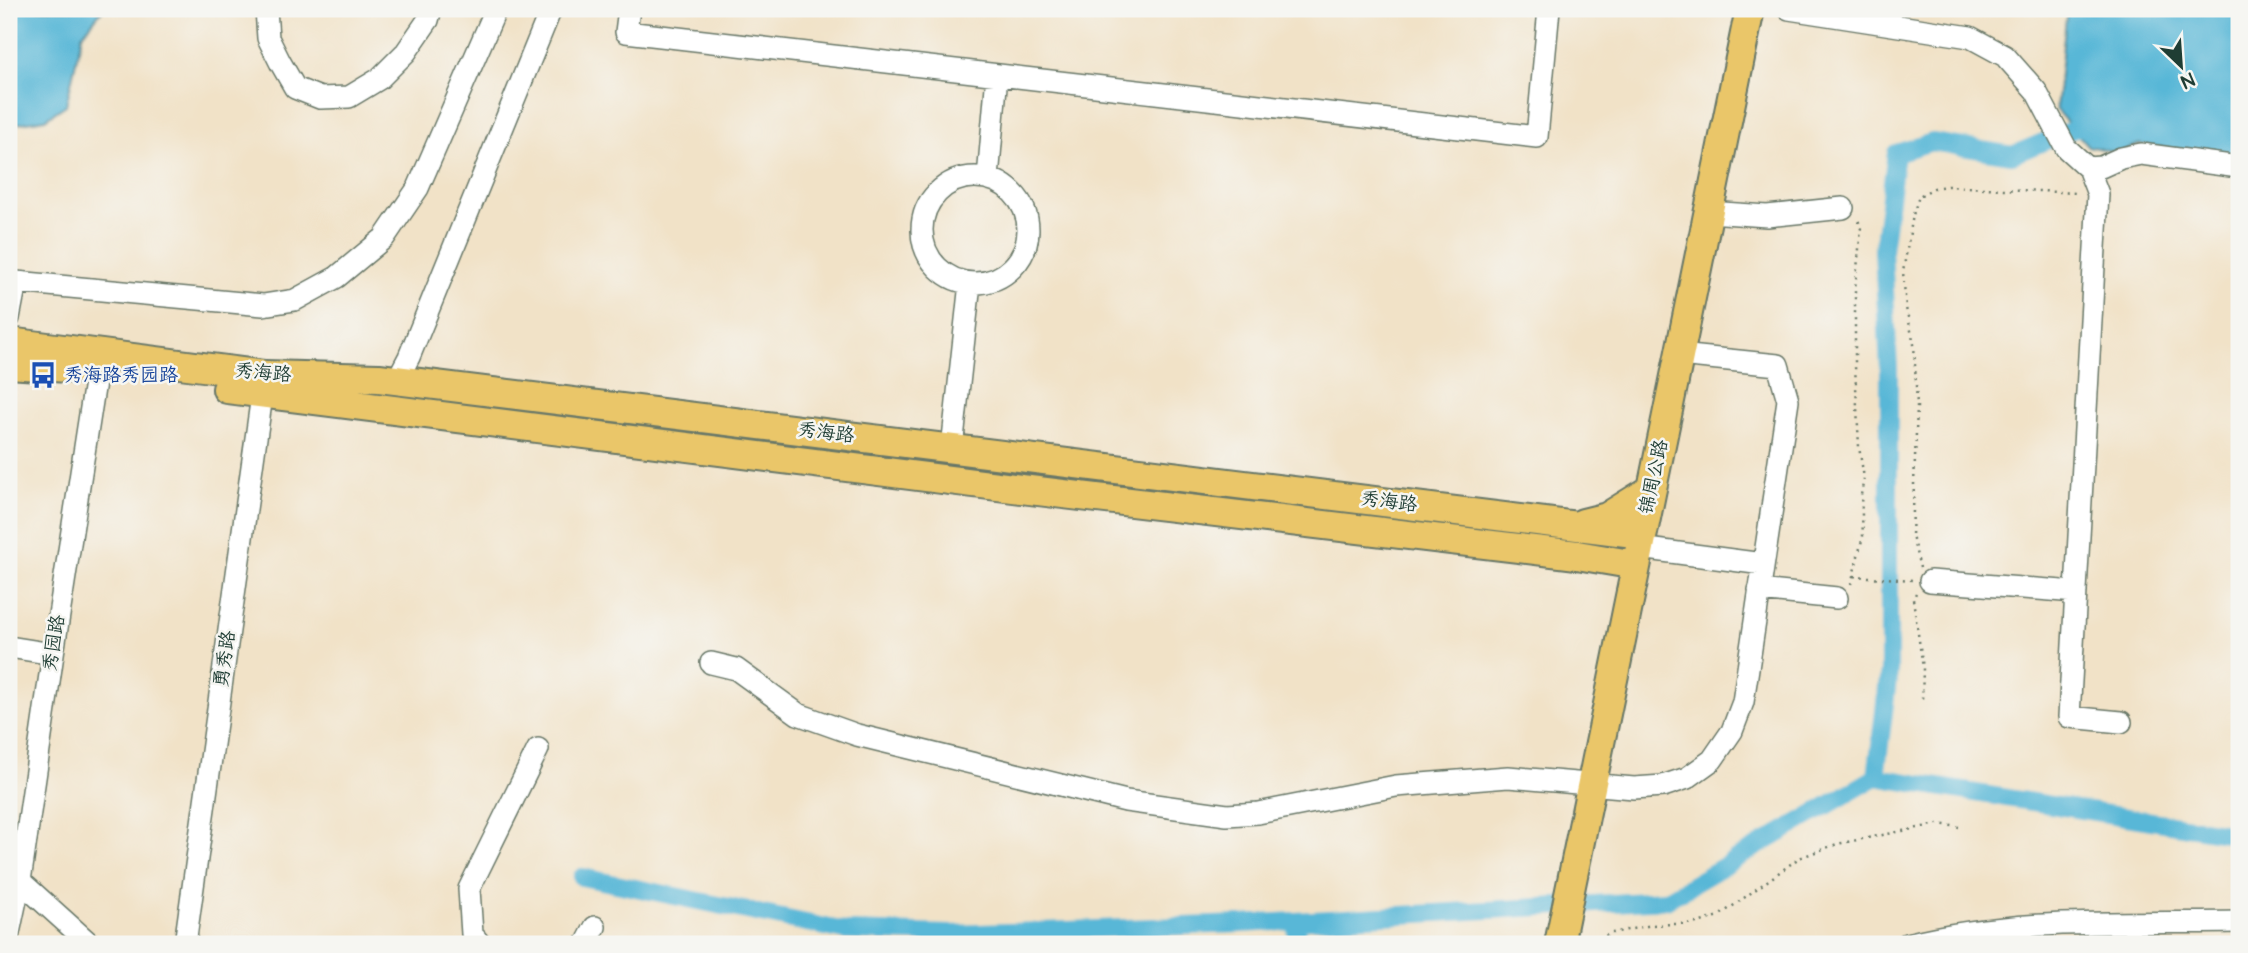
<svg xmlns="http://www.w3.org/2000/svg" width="2248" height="953" font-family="'Architects Daughter','LXGW WenKai TC',sans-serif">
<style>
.water{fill:#59b7d7;stroke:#3c7a86;stroke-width:2}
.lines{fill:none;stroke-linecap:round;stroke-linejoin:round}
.canal{stroke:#59b7d7;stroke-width:18}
.minor-casing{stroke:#687767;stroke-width:24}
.major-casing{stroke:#687767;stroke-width:32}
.path{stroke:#687767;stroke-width:2.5;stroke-dasharray:2 5;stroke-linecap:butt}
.minor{stroke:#fff;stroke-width:21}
.major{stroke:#eac669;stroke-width:28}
.labels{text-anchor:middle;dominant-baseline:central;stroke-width:5;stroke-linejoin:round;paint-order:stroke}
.street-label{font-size:19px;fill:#1f3d34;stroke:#f6f6f2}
.transit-label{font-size:19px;fill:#164399;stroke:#f6f6f2;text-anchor:start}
</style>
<rect width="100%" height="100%" fill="#f6f6f2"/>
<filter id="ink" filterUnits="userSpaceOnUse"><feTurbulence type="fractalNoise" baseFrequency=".0143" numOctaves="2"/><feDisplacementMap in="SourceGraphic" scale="14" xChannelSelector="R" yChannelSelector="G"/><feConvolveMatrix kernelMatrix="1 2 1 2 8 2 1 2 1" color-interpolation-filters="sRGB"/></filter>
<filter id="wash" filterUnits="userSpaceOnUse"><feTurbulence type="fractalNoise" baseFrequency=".00686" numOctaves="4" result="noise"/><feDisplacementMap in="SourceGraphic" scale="28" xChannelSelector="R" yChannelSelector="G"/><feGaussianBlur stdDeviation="1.57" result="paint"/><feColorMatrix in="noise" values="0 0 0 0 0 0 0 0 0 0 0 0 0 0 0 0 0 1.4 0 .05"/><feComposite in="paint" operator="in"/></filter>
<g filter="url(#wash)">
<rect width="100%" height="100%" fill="#f1e2c7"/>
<path class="water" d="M9,9H103L82,35L66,105L45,119L9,125Z
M2067,9H2239V159L2139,144L2119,153L2088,146L2056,110Z"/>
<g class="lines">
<path class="canal" d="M1876,777L1889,671V369L1883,250L1896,153L1932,142L2012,155L2094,121
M582,877L845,931L951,934L1241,924L1666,900L1876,777L2239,835
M1295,921L1298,944"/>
</g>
</g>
<g filter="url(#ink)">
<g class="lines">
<defs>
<path id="minor" d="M266,9L268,38L280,62L295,88L320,98L349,97L379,79L406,52L428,20L431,9
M629,9L626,32L1537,137L1549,9
M1789,9L1970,37L2005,56L2036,91L2066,148L2088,168L2098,194L2069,717L2121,722
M2088,168L2101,167L2121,158L2141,154L2239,167
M922 230a53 53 0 1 1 106 0a53 53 0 1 1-106 0Z
M988,178L997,75
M1708,212L1767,216L1843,208
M9,282H16L9,318
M16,282L263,305L295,300L337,277L384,238L418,188L496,9
M397,380L409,357L551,9
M952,448L970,283
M1640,548L1763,564
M1930,581L2076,592
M1759,590L1837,598
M9,647L53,654
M711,663L736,669L798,714L857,735L1126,801L1227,815L1258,813L1396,786L1508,777L1634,788L1663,786L1687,778L1712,760L1732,731L1743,702L1788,400L1778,365L1679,355
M9,877L20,881L90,944
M9,933L20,881L53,654L99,356
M185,944L264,381
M480,944L472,934L469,889L538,749
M586,944L595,927
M1907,944C2015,917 2129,924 2239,922"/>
<path id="major" d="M9,342L265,375L379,378L1642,534
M9,364L97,370
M227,389L1021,489L1577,555L1636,565
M1583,523L1607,517L1652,489
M1559,944L1750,9"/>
</defs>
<use href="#minor" class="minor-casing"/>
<use href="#major" class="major-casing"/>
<path class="path" d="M1920,568L1912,536L1917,407L1914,344L1906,308L1903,272L1913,215L1919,196L1934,188L1947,186L2077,193
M1854,576L1913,580
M1851,584L1863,536L1861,495L1864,478L1859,447L1855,366V289L1861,229L1858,219
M1916,593L1913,599L1923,668L1922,702
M1586,944L1612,933L1652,925L1698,923L1719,916L1799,858L1837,844L1938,824L1959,827"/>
<use href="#minor" class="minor"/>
<use href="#major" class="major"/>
</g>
</g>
<defs>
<symbol id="bus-bare" viewBox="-9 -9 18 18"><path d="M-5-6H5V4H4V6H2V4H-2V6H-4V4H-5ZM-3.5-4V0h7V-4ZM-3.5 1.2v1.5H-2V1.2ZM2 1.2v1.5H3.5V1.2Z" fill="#1a4fb4" stroke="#f6f6f2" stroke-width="2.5" paint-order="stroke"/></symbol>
</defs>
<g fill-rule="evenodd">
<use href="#bus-bare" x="24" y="356" width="38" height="38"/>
</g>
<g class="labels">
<g class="street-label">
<text transform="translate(263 373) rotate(5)">秀海路</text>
<text transform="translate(826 433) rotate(7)">秀海路</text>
<text transform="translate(1654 477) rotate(-78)">锦周公路</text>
<text transform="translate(1389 502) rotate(7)">秀海路</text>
<text transform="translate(54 643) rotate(-81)">秀园路</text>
<text transform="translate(225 659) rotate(-82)">勇秀路</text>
</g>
<g class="transit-label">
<text x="64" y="375">秀海路秀园路</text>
</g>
</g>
<rect width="2248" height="953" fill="none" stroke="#f6f6f2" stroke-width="35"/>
<g transform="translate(2181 66) rotate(155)" stroke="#f6f6f2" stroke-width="5" paint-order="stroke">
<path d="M0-5L12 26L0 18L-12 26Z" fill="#1f3d34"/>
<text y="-10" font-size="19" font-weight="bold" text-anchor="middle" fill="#1f3d34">N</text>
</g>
</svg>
